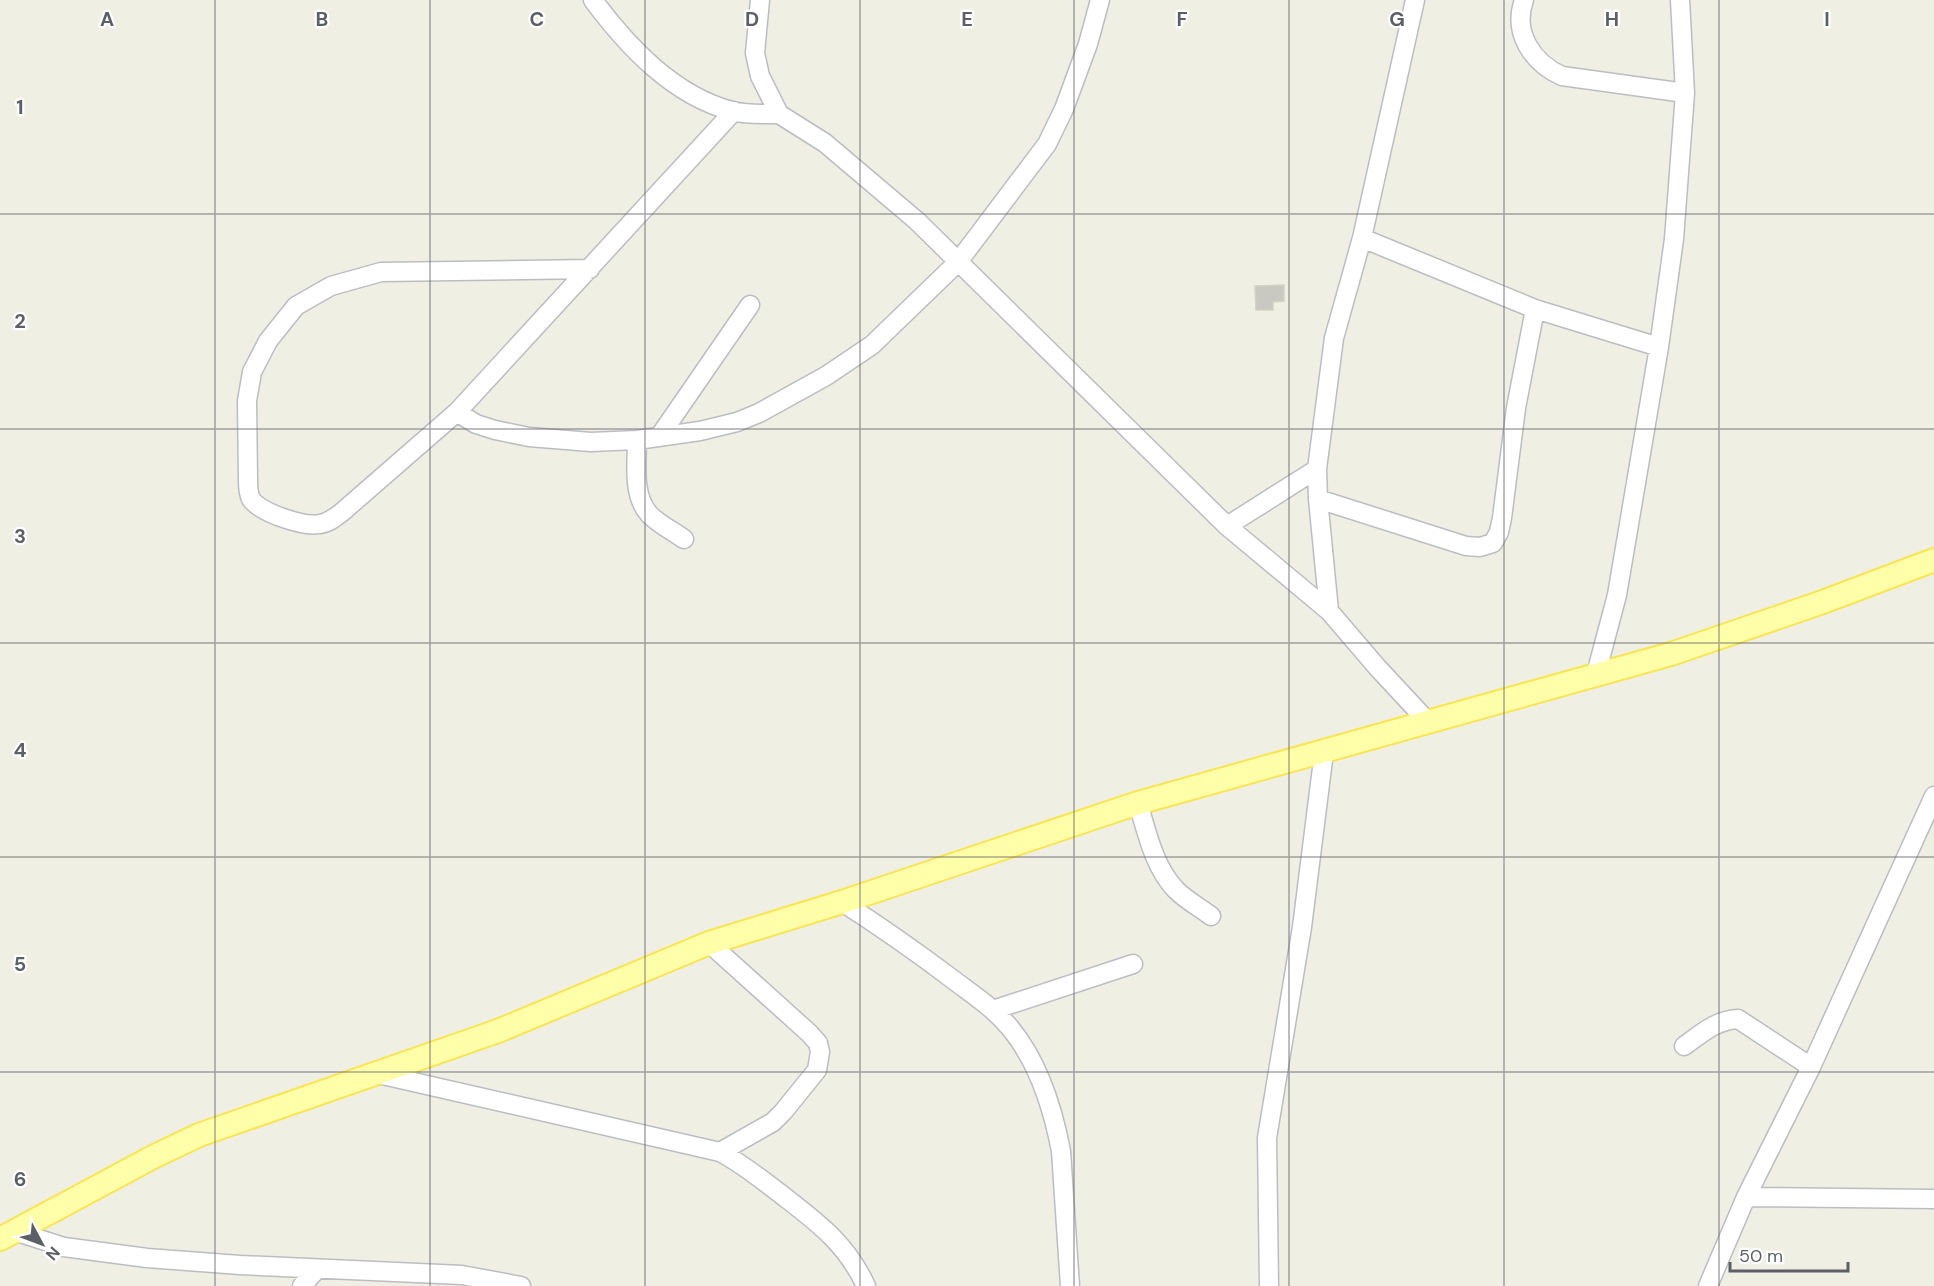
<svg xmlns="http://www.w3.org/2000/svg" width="1934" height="1286" font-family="'DM Sans',sans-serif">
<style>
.building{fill:#cac9c1;stroke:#d4d2c2;stroke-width:1.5}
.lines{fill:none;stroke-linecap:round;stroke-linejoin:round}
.minor-casing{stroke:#bcbdc3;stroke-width:21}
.major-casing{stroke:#f9e554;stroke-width:26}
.minor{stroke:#fff;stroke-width:18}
.major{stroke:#ffffa9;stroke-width:22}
.grid{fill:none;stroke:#5c5f65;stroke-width:1.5;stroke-opacity:0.55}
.grid-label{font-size:20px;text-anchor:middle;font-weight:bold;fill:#5c5f65;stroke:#fff;stroke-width:4.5;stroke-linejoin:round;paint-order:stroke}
</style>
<rect width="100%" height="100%" fill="#efefe4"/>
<path class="building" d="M1284,285V301L1273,302V310H1256L1255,286Z"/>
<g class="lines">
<defs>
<path id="minor" d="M593,0C628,47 674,96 732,111C748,115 763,114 779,114
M760,0L755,53L760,76L779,114L825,143L917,221L1227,526L1329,611L1377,667L1429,723
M1524,0C1512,33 1533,63 1562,76L1685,93
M1362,238L1535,309L1659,347
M590,269L381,272L331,286L296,306L268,341L252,372L247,401L248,480C248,486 248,493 251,499C261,513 303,527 320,524C328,523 334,518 341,513L457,412L734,111
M457,412L476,424L495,430L529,437L591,442L637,440L700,431L737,422L759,413L826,376L872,345L958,262L1047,144L1064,109L1088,44L1100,0
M659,437L750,305
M637,440C637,463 632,495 649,514C658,524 673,531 684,539
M1318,499L1466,546L1480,547L1493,543L1499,532L1502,518L1516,408L1535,309
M1227,526L1317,469
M1329,611L1318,499L1317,469L1334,338L1362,238L1415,0
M1596,674L1617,595L1659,347L1674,239L1685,93L1680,0
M1138,803C1147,833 1154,867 1176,890C1186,900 1199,907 1211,916
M842,902C881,927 918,953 955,981C975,996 995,1009 1011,1029C1038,1062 1053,1109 1061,1151L1070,1286
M709,943L809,1033L818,1043L820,1052L817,1070L783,1112L773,1122L720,1152
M993,1010L1133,964
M1684,1046C1701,1034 1716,1020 1738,1019L1811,1067
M374,1073L720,1152C743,1164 762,1180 782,1195C818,1223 846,1243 866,1286
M1746,1197L1934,1199
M14,1231L64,1247L147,1258L240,1265L462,1275L521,1286
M302,1286L317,1269
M1269,1286L1267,1138L1302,927L1324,752
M1708,1286L1746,1197L1811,1067L1934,796"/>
<path id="major" d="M0,1239L153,1157L199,1135L498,1031L709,943L842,902L1138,803L1671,654L1820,603L1934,560"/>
</defs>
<use href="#minor" class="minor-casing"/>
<use href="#major" class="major-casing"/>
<use href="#minor" class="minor"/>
<use href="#major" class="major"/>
</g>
<path class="grid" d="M215,0V1286M430,0V1286M645,0V1286M860,0V1286M1074,0V1286M1289,0V1286M1504,0V1286M1719,0V1286M0,214H1934M0,429H1934M0,643H1934M0,857H1934M0,1072H1934"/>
<g class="grid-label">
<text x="107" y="26">A</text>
<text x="322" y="26">B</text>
<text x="537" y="26">C</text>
<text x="752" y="26">D</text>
<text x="967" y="26">E</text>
<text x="1182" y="26">F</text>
<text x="1397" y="26">G</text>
<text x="1612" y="26">H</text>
<text x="1827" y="26">I</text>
<text x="20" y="114">1</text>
<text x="20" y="328">2</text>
<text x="20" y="543">3</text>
<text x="20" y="757">4</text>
<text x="20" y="971">5</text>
<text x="20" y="1186">6</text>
</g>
<g transform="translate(42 1244) rotate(131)" stroke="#ffffff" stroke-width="4.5" paint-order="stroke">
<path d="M0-4.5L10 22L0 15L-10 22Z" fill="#5c5f65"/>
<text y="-9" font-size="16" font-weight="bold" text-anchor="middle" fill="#5c5f65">N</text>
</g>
<path d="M1730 1262v9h118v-9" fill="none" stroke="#5c5f65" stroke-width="3"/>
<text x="1739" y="1262" font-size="18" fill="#5c5f65" stroke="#ffffff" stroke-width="4.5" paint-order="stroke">50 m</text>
</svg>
